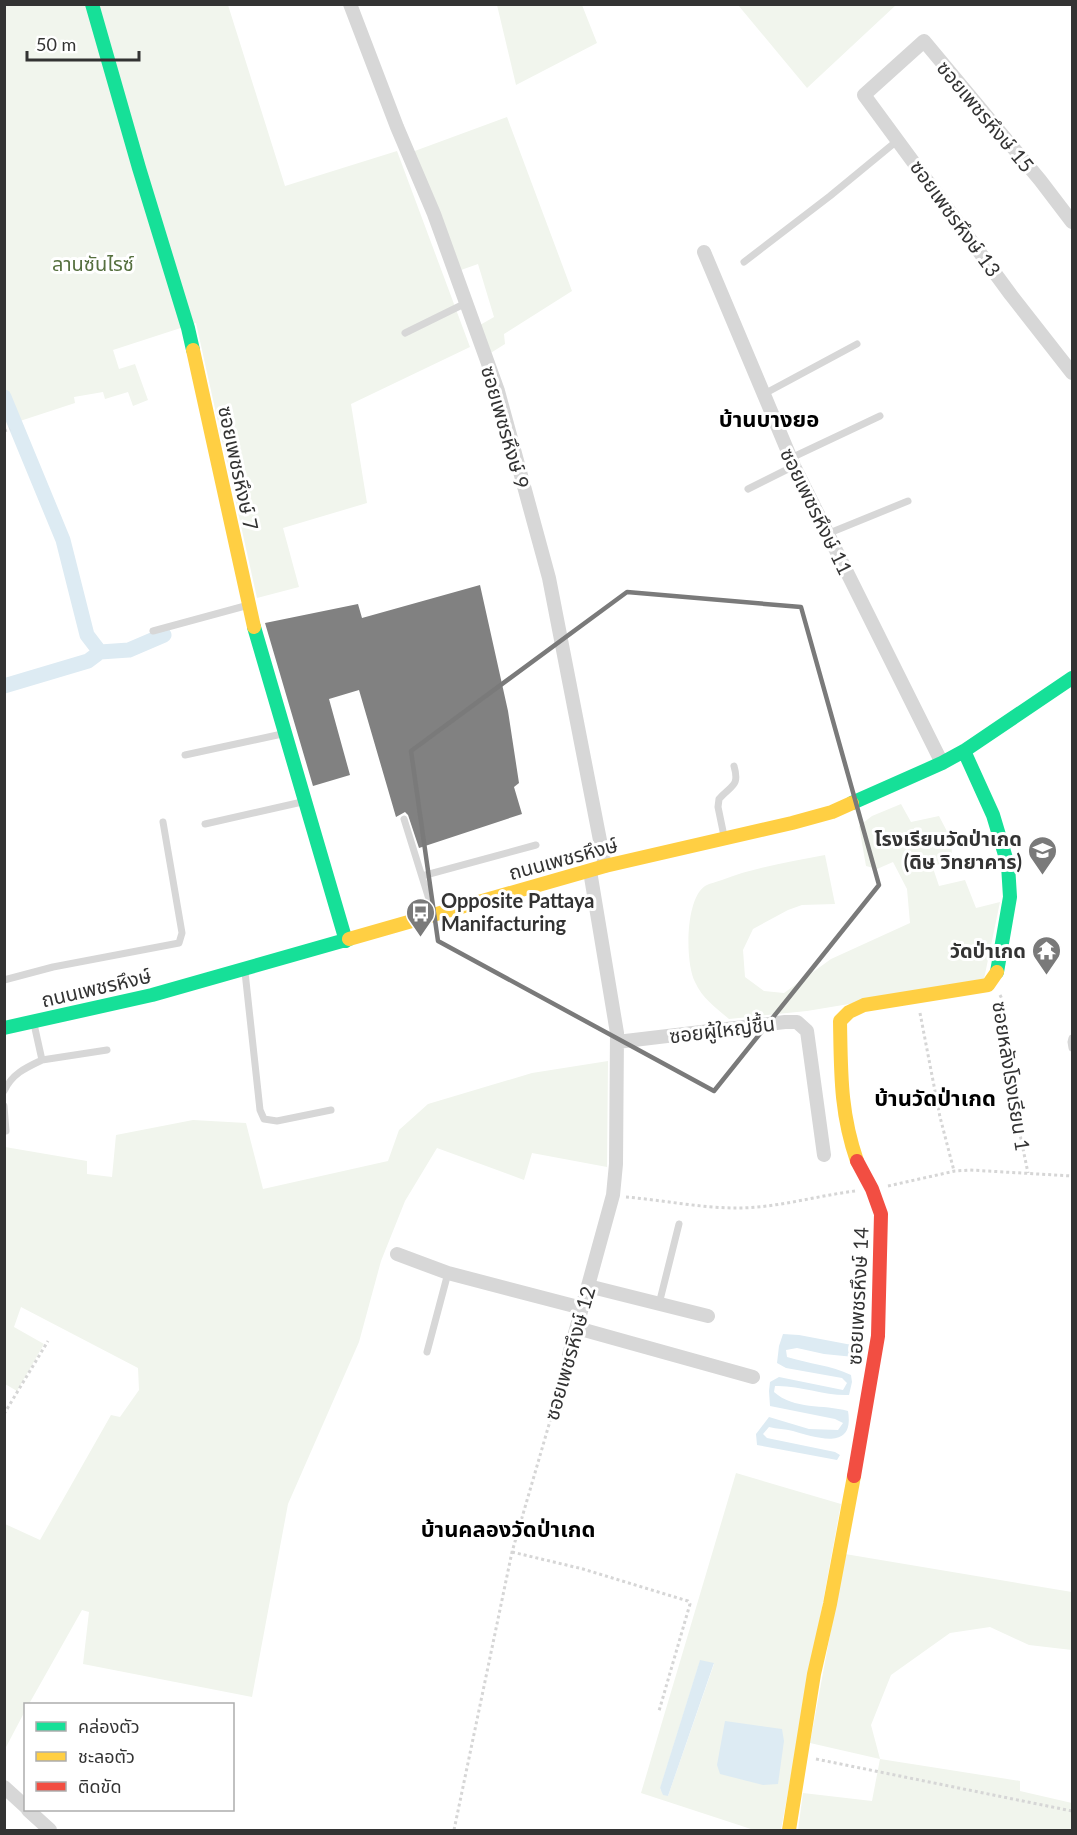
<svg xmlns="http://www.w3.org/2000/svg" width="1077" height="1835" font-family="Lato,'Noto Sans Thai',sans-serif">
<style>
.green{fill:#f1f5ed;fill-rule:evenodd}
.water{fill:#ddebf3}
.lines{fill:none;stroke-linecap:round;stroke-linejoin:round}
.canal{stroke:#ddebf3;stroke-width:15}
.building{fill:#818181}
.path{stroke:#d6d6d6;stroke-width:3;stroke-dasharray:3 3;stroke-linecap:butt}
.lane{stroke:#d7d7d7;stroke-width:7}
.street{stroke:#d7d7d7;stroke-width:14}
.fast{stroke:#16e098;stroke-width:14}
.slow{stroke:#ffcf43;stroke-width:14}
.jam{stroke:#f24e42;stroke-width:14}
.marked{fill:none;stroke:#7a7a7a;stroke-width:4.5;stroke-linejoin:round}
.labels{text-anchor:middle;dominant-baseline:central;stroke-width:6;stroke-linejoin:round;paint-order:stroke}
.street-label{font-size:20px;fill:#333;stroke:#fff}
.park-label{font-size:20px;fill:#56703f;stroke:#fff}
.poi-label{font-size:20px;font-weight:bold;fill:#333;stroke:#fff;text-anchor:end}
.quarter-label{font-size:22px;font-weight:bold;fill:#000;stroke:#fff}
</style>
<rect width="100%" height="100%" fill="#fff"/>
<path class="green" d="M4,5H228L285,186L397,151L470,347L351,404L367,503L283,528L299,587L257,598L196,323L113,350L119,369L135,364L148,400L133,406L128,392L105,399L103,392L74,397L75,403L20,421L4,387Z
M497,5H582L597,43L516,85Z
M738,5H896L807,88Z
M507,117L572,291L504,334L505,344L489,354L480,325L494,317L478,264L461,270L412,152Z
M901,804L911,822L939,816L951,839L952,855L933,868L939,886L965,880L976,908L1000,902L984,979L975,983L807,1011L729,1019C716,1008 702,998 695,982C685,963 685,899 705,886C710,883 717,882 722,880C755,867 790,862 825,855L835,904L802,905L788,910L753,929L743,950L745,977L764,991L784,993L831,959L910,923L907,889L893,862L877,869L866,866L859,826L872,816Z
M608,1061L607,1167L532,1153L524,1180L437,1148L405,1201L381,1261L359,1342L288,1504L252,1697L83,1664L89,1612L82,1610L29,1704H26L25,1711L5,1749V1524L40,1540L111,1415L120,1417L139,1390L138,1368L21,1307L14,1327L44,1344L17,1391L5,1384V1147L87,1161V1174L112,1177L116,1135L193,1120L246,1123L263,1189L388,1161L399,1130L428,1104L532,1073Z
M736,1473L841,1504L781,1830H754L641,1793ZM700,1661L714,1664L668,1796L660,1789Z
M845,1554L1072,1592V1650L1029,1645L990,1627L950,1633L891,1675L871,1725L880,1759L1020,1781V1791L1072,1803V1830H798L803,1793L872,1801L880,1759L810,1743Z"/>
<path class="water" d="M783,1334L799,1335L852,1345L857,1349L854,1357L824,1354L797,1348L786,1350L787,1357C809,1364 831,1365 851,1375L852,1382L849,1395C824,1396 800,1385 775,1386L774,1392C794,1410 823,1404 848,1411C855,1452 815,1437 793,1431C785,1429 777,1429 769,1427L763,1434L767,1438L835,1452L840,1455L837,1460L757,1445L756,1434L769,1417L809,1429L838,1430L843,1423L835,1419L770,1406L769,1391L770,1382L779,1377L843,1390L847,1383L842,1378L786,1368L777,1363L779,1346Z
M700,1660L714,1663L668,1796L663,1795L660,1788Z
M725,1721L782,1729L784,1741L778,1784L763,1785L720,1774L717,1765Z"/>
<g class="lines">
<path class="canal" d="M4,397L63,540L87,635L100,652L129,650L164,635
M4,686L88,661L100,652"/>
</g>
<path class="building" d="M480,585L508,711L519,783L514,787L522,814L419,848L408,815L405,812L396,817L359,690L329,699L350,775L313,786L265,623L358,604L362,618Z"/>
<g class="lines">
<path class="path" d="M4,431L10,429
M1000,995L1005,1005L1010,1086L1028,1173
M920,1013L940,1117L954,1171
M888,1186L955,1171L970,1170L1072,1176
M626,1197C662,1200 701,1208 736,1208C777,1208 815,1196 855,1191
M4,1414L48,1341
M512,1552L583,1569L688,1601L690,1604L659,1711
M816,1759L1072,1811
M454,1830L512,1552L566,1366"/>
<path class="lane" d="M744,262L830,196L898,140
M405,333L466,303
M764,394L857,344
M791,458L880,416
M748,489L794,466
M827,534L908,501
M153,631L245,606
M185,755L282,734
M404,819L433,912
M205,824L302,802
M724,836L718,807L719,799C731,785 740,787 734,766
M422,876L536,845
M245,972L260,1110L264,1119L277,1121L331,1110
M4,980L53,967L179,943L182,933L163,822
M34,1024L42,1060L107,1050
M1072,1038L1071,1042L1072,1048
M4,1091C12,1074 25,1068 42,1060
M4,1106L6,1131
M659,1304L679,1224
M427,1352L448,1273"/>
<path class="street" d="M350,4L397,127L434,214L498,391L549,578L605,866
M1072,222L1040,180L924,41L864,95L1011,295L1072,373
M704,252L794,466L942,763
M617,1042L785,1022H797L807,1031L824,1155
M397,1254L448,1273L582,1308
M588,1286L708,1316
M577,1328L753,1377
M569,1355L613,1195L616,1164L617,1033L590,871
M4,1787L26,1807
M28,1810L50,1830"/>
<path class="fast" d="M92,4L139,168L188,328L193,350
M254,627L346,941
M964,751L993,815L1008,865L1010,897L997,972
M852,803L942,763L964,751L1072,678
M4,1028L152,995L349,939"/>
<path class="slow" d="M193,350L254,627
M349,939L605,866L792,823L832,812L852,803
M857,1161C840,1112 841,1072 840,1021L849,1012L864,1005L988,985L997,972
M789,1830L814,1674L830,1604L854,1476"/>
<path class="jam" d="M854,1476L878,1336L881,1214L872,1189L857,1161"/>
</g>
<path class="marked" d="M627,592L801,607L879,885L714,1091L438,941L411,751Z"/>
<defs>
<symbol id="school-pin" viewBox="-11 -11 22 30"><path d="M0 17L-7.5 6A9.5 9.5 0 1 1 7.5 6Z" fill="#7a7a7a" stroke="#fff"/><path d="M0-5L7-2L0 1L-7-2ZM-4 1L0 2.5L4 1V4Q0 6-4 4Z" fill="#fff"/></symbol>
<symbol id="bus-pin" viewBox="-11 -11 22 30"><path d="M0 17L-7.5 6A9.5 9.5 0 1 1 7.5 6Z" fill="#7a7a7a" stroke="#fff"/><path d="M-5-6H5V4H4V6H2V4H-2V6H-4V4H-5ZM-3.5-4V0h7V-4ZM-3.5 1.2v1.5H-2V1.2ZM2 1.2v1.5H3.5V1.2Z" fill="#fff"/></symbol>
<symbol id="temple-pin" viewBox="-11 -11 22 30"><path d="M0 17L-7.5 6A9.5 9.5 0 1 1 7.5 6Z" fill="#7a7a7a" stroke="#fff"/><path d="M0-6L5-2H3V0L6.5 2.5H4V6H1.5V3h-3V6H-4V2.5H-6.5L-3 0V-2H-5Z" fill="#fff"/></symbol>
</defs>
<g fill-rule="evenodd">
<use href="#school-pin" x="1026" y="834" width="33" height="45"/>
<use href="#bus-pin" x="404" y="896" width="33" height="45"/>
<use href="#temple-pin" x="1030" y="934" width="33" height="45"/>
</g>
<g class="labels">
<g class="street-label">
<text transform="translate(986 116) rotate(50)">ซอยเพชรหึงษ์ 15</text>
<text transform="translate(956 218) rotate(54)">ซอยเพชรหึงษ์ 13</text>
<text transform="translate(506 427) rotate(74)">ซอยเพชรหึงษ์ 9</text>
<text transform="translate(239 468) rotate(78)">ซอยเพชรหึงษ์ 7</text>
<text transform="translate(817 511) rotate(64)">ซอยเพชรหึงษ์ 11</text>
<text transform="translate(563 858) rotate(-15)">ถนนเพชรหึงษ์</text>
<text transform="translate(96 987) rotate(-13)">ถนนเพชรหึงษ์</text>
<text transform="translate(722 1029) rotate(-7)">ซอยผู้ใหญ่ชื้น</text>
<text transform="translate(1012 1076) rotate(81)">ซอยหลังโรงเรียน 1</text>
<text transform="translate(857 1296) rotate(-87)">ซอยเพชรหึงษ์ 14</text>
<text transform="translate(569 1353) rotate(-74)">ซอยเพชรหึงษ์ 12</text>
</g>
<g class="park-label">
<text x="93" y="263">ลานซันไรซ์</text>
</g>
<g class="poi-label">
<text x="1022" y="838">โรงเรียนวัดป่าเกด<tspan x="1022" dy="23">(ดิษ วิทยาคาร)</tspan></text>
<text x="441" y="900" text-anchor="start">Opposite Pattaya<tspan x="441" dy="23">Manifacturing</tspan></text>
<text x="1026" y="950">วัดป่าเกด</text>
</g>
<g class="quarter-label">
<text x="769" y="418">บ้านบางยอ</text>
<text x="935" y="1097">บ้านวัดป่าเกด</text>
<text x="508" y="1528">บ้านคลองวัดป่าเกด</text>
</g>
</g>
<rect width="1077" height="1835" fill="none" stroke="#333333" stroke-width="12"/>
<rect x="24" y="1703" width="210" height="108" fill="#ffffff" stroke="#adadad" stroke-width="1.5"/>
<rect x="36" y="1722" width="30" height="9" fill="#16e098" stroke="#adadad" stroke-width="1.5"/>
<text x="78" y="1733" font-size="18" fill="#333333">คล่องตัว</text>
<rect x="36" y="1752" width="30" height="9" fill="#ffcf43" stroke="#adadad" stroke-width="1.5"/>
<text x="78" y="1763" font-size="18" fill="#333333">ชะลอตัว</text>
<rect x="36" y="1782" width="30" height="9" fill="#f24e42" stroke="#adadad" stroke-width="1.5"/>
<text x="78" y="1793" font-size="18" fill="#333333">ติดขัด</text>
<path d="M27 51v9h112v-9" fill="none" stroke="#333333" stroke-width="3"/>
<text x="36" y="51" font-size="18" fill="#333333" stroke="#ffffff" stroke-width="4.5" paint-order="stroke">50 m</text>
</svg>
